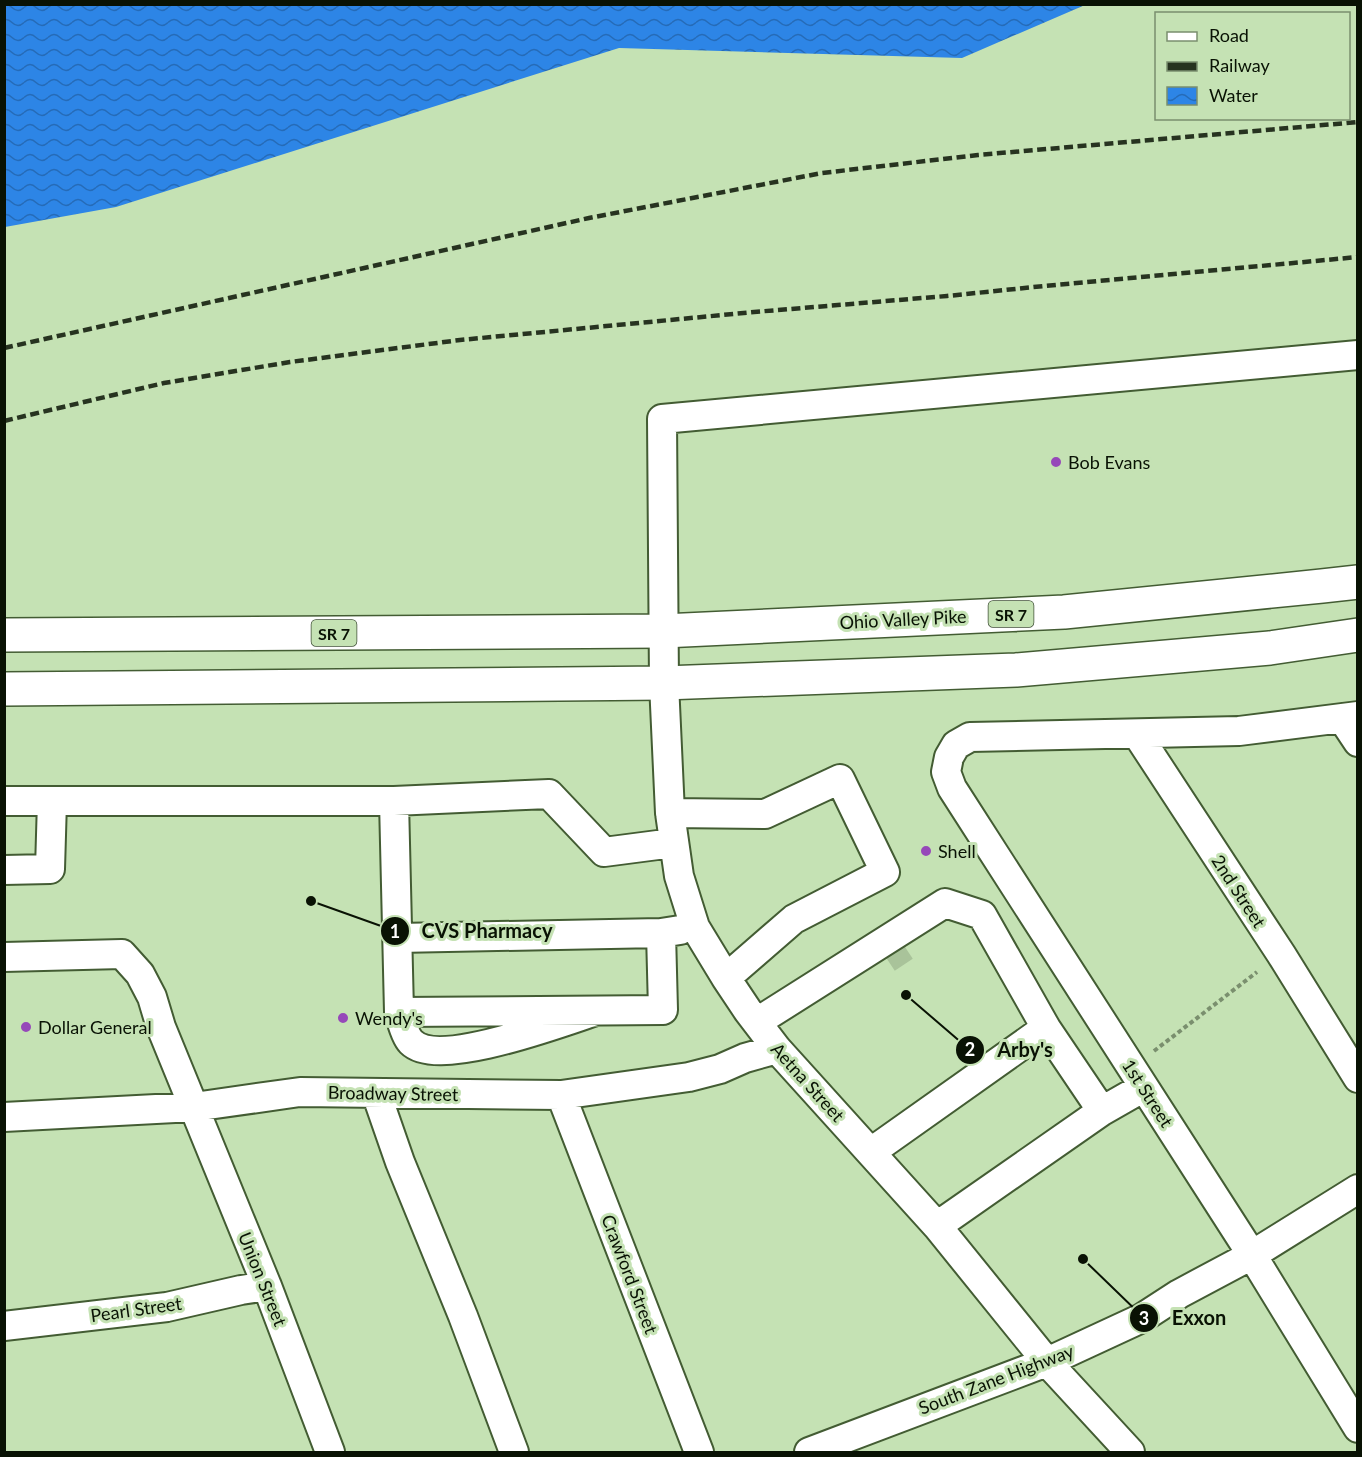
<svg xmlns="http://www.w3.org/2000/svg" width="1362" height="1457" font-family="Lato,sans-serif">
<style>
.water{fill:url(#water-waves)}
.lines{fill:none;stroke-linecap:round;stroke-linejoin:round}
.minor-tunnel{stroke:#a9c39a;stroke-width:28;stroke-dasharray:28 14;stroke-linecap:butt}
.minor-casing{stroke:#435c33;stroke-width:32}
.highway-casing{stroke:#435c33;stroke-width:36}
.path{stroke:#7a8f6e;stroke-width:4;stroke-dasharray:4.5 3;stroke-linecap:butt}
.minor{stroke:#fff;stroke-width:28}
.highway{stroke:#fff;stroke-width:33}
.rail{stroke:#273320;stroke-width:4.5;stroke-dasharray:9 4.5;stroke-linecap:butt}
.poi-dot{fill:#9648b9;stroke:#c5e2b4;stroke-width:2}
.labels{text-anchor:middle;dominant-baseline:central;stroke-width:6;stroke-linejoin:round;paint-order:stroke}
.shield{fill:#c5e2b4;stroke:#415039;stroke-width:1.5}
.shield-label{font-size:16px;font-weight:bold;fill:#091204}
.poi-label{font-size:18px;fill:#091204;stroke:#c5e2b4;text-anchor:start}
.street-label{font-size:18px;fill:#091204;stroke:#c5e2b4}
.leader{fill:none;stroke:#091204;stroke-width:2}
.callout-dot{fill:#091204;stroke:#c5e2b4;stroke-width:2}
.mark-label{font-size:18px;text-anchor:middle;font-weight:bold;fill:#fff}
.callout-label{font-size:20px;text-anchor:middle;font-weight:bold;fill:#091204;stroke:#c5e2b4;stroke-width:6;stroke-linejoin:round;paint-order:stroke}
</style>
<defs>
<pattern id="water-waves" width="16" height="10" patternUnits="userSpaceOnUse" patternTransform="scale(1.5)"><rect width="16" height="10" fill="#2d85e6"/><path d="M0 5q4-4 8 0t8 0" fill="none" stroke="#256bb8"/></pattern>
</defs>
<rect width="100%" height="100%" fill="#c5e2b4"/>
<path class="water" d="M5,4H1085V5L962,58L619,48L116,207L5,227Z"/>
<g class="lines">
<path class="minor-tunnel" d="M887,959L905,947"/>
<defs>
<path id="minor" d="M1358,716L1239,731L970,737L956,745L949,757L946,772L952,788L1252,1255L1358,1428
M1342,718L1358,742
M1137,734L1281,954L1358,1078
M4,801H394L549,794L604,852L673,843
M394,801L399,1012C401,1020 405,1036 411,1042C438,1069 562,1022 596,1011
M670,813L765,814L840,779L885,872L794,919L726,978
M4,870L50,869L52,801
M398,938L661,933L680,930
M4,957L122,954L140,974L152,997L161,1027L267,1286L330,1452
M399,1012L663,1010L661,933
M757,1022L945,903L982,915L1046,1028
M376,1093L400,1162L463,1316L514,1452
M561,1095L699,1452
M1102,1111L1144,1087
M4,1117L194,1107L300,1092L561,1095L689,1077L720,1069L745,1058L777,1049
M871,1152L1046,1028L1102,1111L937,1226
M4,1326L167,1307L241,1290L267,1286
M809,1452L1047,1362L1142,1318L1179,1294L1252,1255L1358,1189
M1130,1452L1047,1362L937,1226L777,1049L748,1011L726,978L695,927L679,876L670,813L664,683L662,419L1358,355"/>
<path id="highway" d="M4,635L663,631L1064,612L1322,586L1358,582
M4,689L664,683L1016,670L1270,648L1358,635"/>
</defs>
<use href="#minor" class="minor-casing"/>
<use href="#highway" class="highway-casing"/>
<path class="path" d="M1154,1051L1257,972"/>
<use href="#minor" class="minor"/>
<use href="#highway" class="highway"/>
<path class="rail" d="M4,348L589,218L822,173L978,155L1358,122
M4,421L164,383L290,362L460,340L754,312L947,296L1044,286L1358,257"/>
</g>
<g class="poi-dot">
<circle cx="1056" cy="462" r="6"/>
<circle cx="926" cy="851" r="6"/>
<circle cx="343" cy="1018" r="6"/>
<circle cx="26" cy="1027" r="6"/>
</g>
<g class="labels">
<g class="shield">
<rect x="988.5" y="601" width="45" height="26" rx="4.5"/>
<rect x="311.5" y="620" width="45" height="26" rx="4.5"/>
</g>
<g class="shield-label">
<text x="1011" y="614">SR 7</text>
<text x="334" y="633">SR 7</text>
</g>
<g class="poi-label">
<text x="1068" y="462">Bob Evans</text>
<text x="938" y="851">Shell</text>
<text x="355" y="1018">Wendy's</text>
<text x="38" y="1027">Dollar General</text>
</g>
<g class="street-label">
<text transform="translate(903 619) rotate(-3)">Ohio Valley Pike</text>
<text transform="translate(1239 891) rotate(57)">2nd Street</text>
<text transform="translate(808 1082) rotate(48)">Aetna Street</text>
<text transform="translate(393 1093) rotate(1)">Broadway Street</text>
<text transform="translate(1148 1093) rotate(57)">1st Street</text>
<text transform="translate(630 1274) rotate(69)">Crawford Street</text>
<text transform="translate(263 1279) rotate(68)">Union Street</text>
<text transform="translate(136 1309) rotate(-8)">Pearl Street</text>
<text transform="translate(996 1379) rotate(-21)">South Zane Highway</text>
</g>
</g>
<path class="leader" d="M311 901L395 931M906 995L970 1050M1083 1259L1144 1318"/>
<g class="callout-dot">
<circle cx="311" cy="901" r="6"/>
<circle cx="906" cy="995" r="6"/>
<circle cx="1083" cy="1259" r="6"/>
<circle cx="395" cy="931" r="15"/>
<circle cx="970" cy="1050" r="15"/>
<circle cx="1144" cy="1318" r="15"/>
</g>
<g class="mark-label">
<text x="395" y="938">1</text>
<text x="970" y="1056">2</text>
<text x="1144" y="1325">3</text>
</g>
<g class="callout-label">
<text x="487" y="938">CVS Pharmacy</text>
<text x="1025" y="1057">Arby's</text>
<text x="1199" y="1325">Exxon</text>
</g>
<rect width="1362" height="1457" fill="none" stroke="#091204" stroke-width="12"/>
<rect x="1155" y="12" width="195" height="108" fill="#c5e2b4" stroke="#7a8f6e" stroke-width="1.5"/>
<rect x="1167" y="32" width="30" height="9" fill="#ffffff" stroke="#7a8f6e" stroke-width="1.5"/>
<text x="1209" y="42" font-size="18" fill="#091204">Road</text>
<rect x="1167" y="62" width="30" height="9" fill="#273320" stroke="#7a8f6e" stroke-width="1.5"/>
<text x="1209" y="72" font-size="18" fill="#091204">Railway</text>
<rect x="1167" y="87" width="30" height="18" fill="url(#water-waves)" stroke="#7a8f6e" stroke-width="1.5"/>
<text x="1209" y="102" font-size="18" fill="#091204">Water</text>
</svg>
